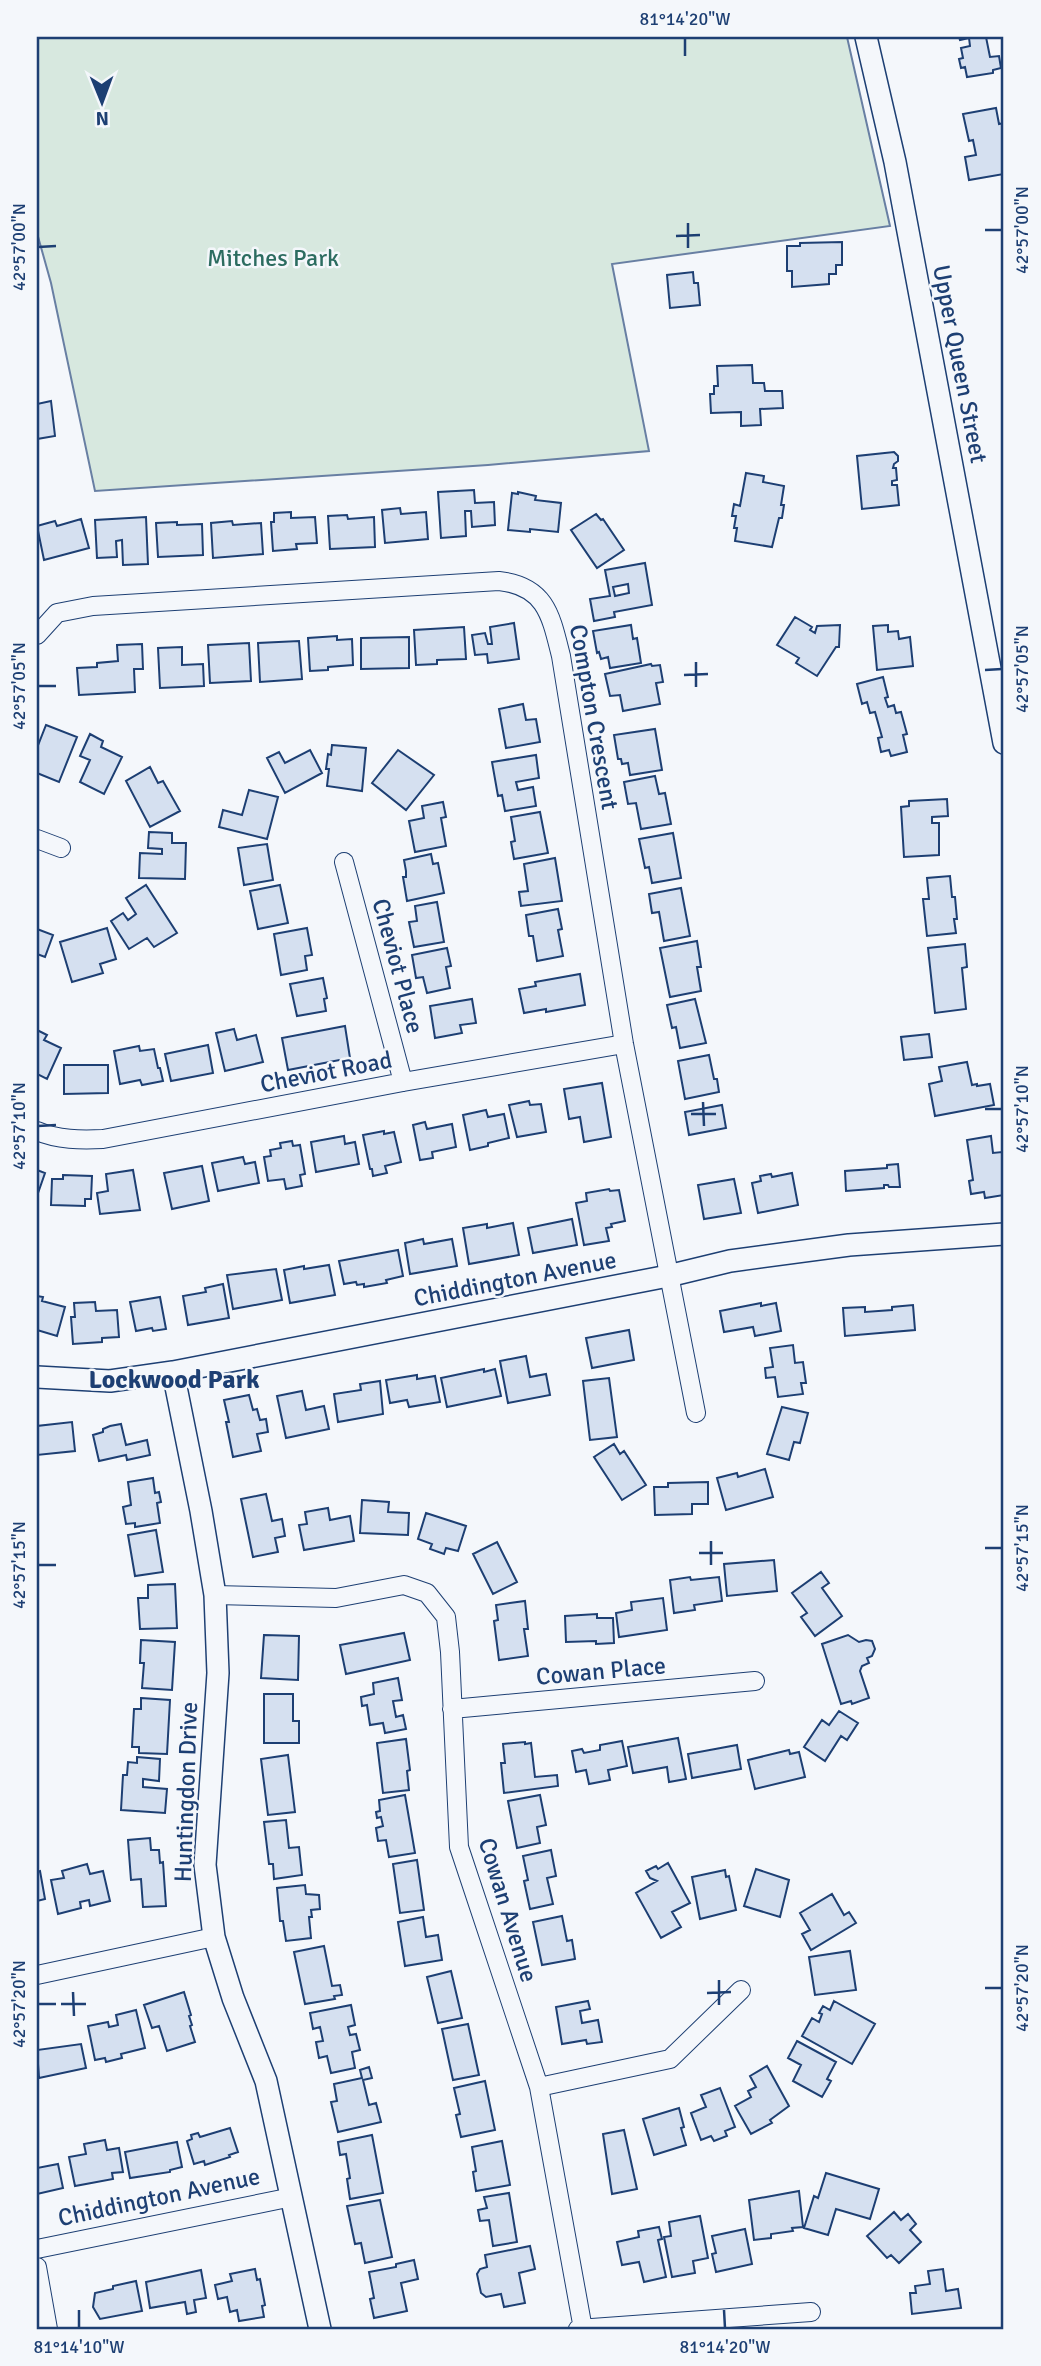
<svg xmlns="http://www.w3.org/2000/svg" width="1041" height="2366" font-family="Signika,sans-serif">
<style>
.green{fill:#d7e8df;stroke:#687fa3;stroke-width:2}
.building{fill:#d5e0f0;stroke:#1d3f73;stroke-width:2;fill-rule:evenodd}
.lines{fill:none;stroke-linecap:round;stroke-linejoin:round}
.minor-casing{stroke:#1d3f73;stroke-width:20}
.tertiary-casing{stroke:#1d3f73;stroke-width:24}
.minor{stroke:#f4f7fb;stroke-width:18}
.tertiary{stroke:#f4f7fb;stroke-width:21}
.ticks{fill:none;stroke:#1d3f73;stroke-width:2.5}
.labels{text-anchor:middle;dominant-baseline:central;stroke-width:5;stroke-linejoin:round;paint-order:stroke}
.park-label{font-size:24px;fill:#2c6c60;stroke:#f4f7fb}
.street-label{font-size:24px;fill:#1d3f73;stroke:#f4f7fb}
.neighbourhood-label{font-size:26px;font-weight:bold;fill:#1d3f73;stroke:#f4f7fb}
.neatline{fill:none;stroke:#1d3f73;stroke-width:2.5}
.ticks-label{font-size:18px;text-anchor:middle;fill:#1d3f73}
</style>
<rect width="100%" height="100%" fill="#f4f7fb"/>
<path class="green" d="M37,37H847L890,226L612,264L649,451L488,465L95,491L51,283L37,233Z"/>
<path class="building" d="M959,37H986L990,57L999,56L1001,68L993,70V73L967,77L965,67L961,68L959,59L963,58L961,48L970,46L969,38L960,40Z
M996,108L999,124L1004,123V141L1002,142L1004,174L969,180L965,157L976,155L973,140L969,141L963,114Z
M842,242V265H836V274H829V284L792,287V271H787V246H800V243Z
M693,272L694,283H698L700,305L670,308L667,275Z
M752,365L753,383H764L765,391H782L783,408L760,409L761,425L741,426V412L711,413L710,394H714V386H718L717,366Z
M51,401L55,436L37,439V404Z
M894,452L898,456V461L894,464L893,468H896L897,480L892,481V485H897L899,505L862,509L857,456Z
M746,473L764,476L763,482L784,486L781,505H784L782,518H779L772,547L735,541L737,528H734L736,516H732L734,504L740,506Z
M474,490L475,503L494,502L495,525L472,527L471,511H465L466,536L441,538L438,492Z
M518,492L536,496L535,500L561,503L558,532L530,529V532L508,530L512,493L518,494Z
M400,508L401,514L426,512L428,539L385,543L382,510Z
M291,512V518L315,517L317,543L296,544L297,549L273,551L271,522H274V513Z
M596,514L601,520L603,519L624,550L597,568L571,530Z
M347,515L348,519L374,517L375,547L330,549L328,516Z
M146,517L148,564L123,565L122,540L116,541L117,557L97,558L95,520Z
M81,519L89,548L44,560L37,526L55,521L57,526Z
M232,521L233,525L261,523L263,554L213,558L211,523Z
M177,522V525L202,524L203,555L158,557L156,523Z
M645,563L652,605L614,612L615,617L594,621L590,599L610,596L605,570ZM628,584L629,593L615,596L613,587Z
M795,617L812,627L810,630L815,633L817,626L840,625L839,647H836L817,676L796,663L799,658L777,645Z
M514,623L519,659L488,663L487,654L475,655L472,635L485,633L488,644H492L490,627Z
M631,625L633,639L637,638L641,663L610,668L608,657L601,659L599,652L597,653L593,631Z
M888,625V632L898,631L899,639L910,637L913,666L877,670L873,626Z
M464,627L466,659L437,660V664L416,665L414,630Z
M337,636V640L352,639L353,665L328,667V670L310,671L308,638Z
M409,637V668L361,669V638Z
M299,641L302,679L260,682L258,643Z
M249,643L251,681L210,683L208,645Z
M142,644L143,669H134L135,692L79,695L77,668L97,667V663L118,661L117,645Z
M182,647V665L203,664L204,686L160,688L158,648Z
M651,664L652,666L660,665L663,682L656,683L660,704L623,711L620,695L610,696L605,674Z
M883,677L888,697L885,698L888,707L894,705L896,713L901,712L907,734L903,735L907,752L891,756L889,750L881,752L878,738L882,737L875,712L870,713L867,702L862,704L857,684Z
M523,704L526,720L536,719L540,742L506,748L499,709Z
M46,725L77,737L59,782L37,773V748Z
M655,729L662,770L630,775L628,763L622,764L621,759H618L614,735Z
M90,734L103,741L101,747L122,757L104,794L80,782L90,760L80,756Z
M332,745L366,748L362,791L327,786L329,769H326L328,754L331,755Z
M310,750L322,773L285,793L267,758L279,752L285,763Z
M398,750L434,775L406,810L372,783Z
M536,755L539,778L516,782L518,790L533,787L536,806L505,811L502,795L498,796L492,762Z
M150,767L158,783L163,781L180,811L150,827L126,781Z
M655,776L659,794L665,793L671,824L641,829L636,803L628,804L624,782Z
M249,790L278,797L267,839L219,827L223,810L242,815Z
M947,799L948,816L932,817V823H939V855L904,857L901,807L909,806V801Z
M443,802L446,817L441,818L446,846L415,852L409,821L424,818L422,806Z
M540,812L548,853L514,859L511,842L515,841L511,817Z
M149,832L172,833V843H186L185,879L139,878L140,853L162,854V849L148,848Z
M673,833L681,878L652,883L649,867L645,868L639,839Z
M267,844L273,880L244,885L238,848Z
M431,854L433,864L438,863L444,893L407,901L403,877H406V871L404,860Z
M555,858L562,901L521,906L519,892L528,891L524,864Z
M950,876L952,897H955L957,919H954L956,933L927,936L923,899H929L927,878Z
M146,885L177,933L154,947L147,938L129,949L111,921L123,913L128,920L136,914L126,898Z
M280,885L288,923L258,929L250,891Z
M681,888L690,936L664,941L659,912L652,913L649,894Z
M437,902L444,942L414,947L409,922L417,921L415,906Z
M558,909L562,929L558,930L563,956L537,961L533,936H529L526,915Z
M107,928L116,959L100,964L103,973L72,982L60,942Z
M307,928L312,955L305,956L307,970L281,975L274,934Z
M37,929L53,935L45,957L37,954Z
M697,941L701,967H697L701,991L670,997L660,948Z
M965,944L967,967L962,968L966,1009L935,1013L928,948Z
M447,948L451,966L446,967L450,988L427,993L423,977L416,978L412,955Z
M580,974L585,1005L546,1012V1009L524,1013L519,989L536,986L535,982Z
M323,978L327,998L324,999L326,1011L297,1016L290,984Z
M472,999L476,1023L460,1025L462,1033L435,1038L430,1006Z
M695,999L706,1043L680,1048L676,1027L672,1028L667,1005Z
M345,1026L350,1058L288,1070L282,1038Z
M234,1029L237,1040L256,1035L263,1062L225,1071L216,1033Z
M37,1030L47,1035L44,1040L61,1048L47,1079L37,1074Z
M929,1034L932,1057L904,1060L901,1037Z
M208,1045L213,1073L171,1081L165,1054Z
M139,1046L140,1051L154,1049L158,1068H160L163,1081L142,1085L140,1080L120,1084L114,1051Z
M709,1055L714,1079H717L719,1092L685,1099L678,1061Z
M967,1062L972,1085L977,1084V1086L990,1084L994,1105L935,1116L929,1084L942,1081L939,1067Z
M64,1065H108V1093L64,1094Z
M602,1083L611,1137L584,1142L580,1117L569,1119L564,1089Z
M529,1101L530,1105L541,1104L546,1132L517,1137L509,1105Z
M722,1105L726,1128L689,1135L685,1112Z
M486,1110L488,1117L504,1114L509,1138L488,1143V1146L470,1150L463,1115Z
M425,1122L427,1129L452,1124L456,1147L432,1152L433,1158L420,1160L413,1125Z
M384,1131V1134L394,1132L401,1162L385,1166L387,1173L373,1176L372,1169H370L363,1135Z
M344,1136L345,1144L355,1142L359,1164L316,1172L311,1142Z
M991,1136L993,1153L1002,1152L1004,1195L985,1198L984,1192L971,1194L969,1181L973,1180L967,1140Z
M292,1141L293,1146L300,1145L305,1174L300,1175L302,1186L286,1189L284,1179L268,1181L264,1157L271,1156L270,1150L281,1148L280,1143Z
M243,1157L245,1164L255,1162L259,1183L218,1191L212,1163Z
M898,1164L900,1187H889L888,1185H884V1188L846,1191L845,1171L887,1168V1165Z
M202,1166L209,1201L172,1209L164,1173Z
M37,1170L45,1173L37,1196Z
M133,1170L140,1210L100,1214L97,1193L108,1191L106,1174Z
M792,1173L798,1205L758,1213L752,1183L761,1181L760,1176L771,1174L772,1177Z
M63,1175L92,1176L91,1199H85V1206L51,1205L52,1179H63Z
M734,1179L741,1213L704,1219L698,1185Z
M609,1189L610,1191L619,1190L625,1221L611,1224L612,1227L606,1228L609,1241L584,1245L576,1203L587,1201L586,1193Z
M572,1219L577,1245L533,1253L528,1228Z
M513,1223L519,1255L469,1264L463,1228L487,1224V1228Z
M423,1239L424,1244L452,1239L457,1266L410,1274L405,1243Z
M398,1250L403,1276L386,1280L387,1283L364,1287V1284L357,1285L356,1282L344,1284L339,1261Z
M329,1265L335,1295L290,1303L284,1270L304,1266V1269Z
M276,1269L282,1300L233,1309L227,1275Z
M223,1284L229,1318L188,1325L183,1296L206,1292L205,1288Z
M37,1296L43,1297L42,1301L65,1307L57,1336L37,1330Z
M160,1297L166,1329L153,1331L152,1328L136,1331L130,1302Z
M95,1302L96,1311L117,1310L119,1337L102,1338V1342L73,1344L71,1317H75L74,1303Z
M761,1303V1306L776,1303L781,1331L755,1336L753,1327L724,1332L720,1311Z
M913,1305L915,1330L845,1336L843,1308L865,1307V1312L892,1310V1307Z
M629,1330L634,1360L592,1368L586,1338Z
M793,1345L795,1363L803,1362L806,1383H801L803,1394L778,1397L775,1377L766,1378L765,1368L773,1367L770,1348Z
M526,1356L530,1377L546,1374L550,1395L508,1403L500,1361Z
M484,1369V1372L495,1369L501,1396L447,1407L441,1378Z
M417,1375V1379L435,1376L440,1402L409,1407L407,1400L390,1403L386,1380Z
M609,1378L617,1437L590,1440L583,1381Z
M380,1381L383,1414L338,1422L334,1394L361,1390L360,1384Z
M302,1391L306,1410L324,1406L329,1429L286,1438L277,1396Z
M249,1395L253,1410L257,1409L260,1420L266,1419L268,1432L257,1434L261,1451L233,1457L226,1422H229L224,1400Z
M782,1407L808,1413L800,1443L794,1442L789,1460L767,1454Z
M72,1422L75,1451L37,1455V1426Z
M121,1424L126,1445L147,1440L150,1455L127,1460L126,1455L99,1461L93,1435L103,1432V1429L110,1426Z
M614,1444L620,1454L624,1451L646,1485L622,1500L594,1457Z
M765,1469L773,1497L726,1510L717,1478L737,1473L738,1477Z
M153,1478L155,1493L159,1492L161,1502L157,1503L160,1523L135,1527V1523L126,1524L123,1507L131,1505L128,1482Z
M708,1482V1504H692V1514L655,1515L654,1487H668V1483Z
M266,1494L272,1521L282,1519L285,1536L275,1538L278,1552L253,1557L241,1499Z
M362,1500L389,1502L388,1512L409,1513L408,1535L360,1533Z
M328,1508L330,1520L350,1516L354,1541L304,1550L299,1525L307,1524L305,1512Z
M426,1513L466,1526L458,1551L446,1548L444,1554L430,1549L432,1544L418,1539Z
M156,1530L163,1572L135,1576L128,1535Z
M497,1542L517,1582L493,1594L473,1554Z
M774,1560L777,1591L727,1596L724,1564Z
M821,1572L829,1583L822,1588L842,1616L815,1636L801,1617L807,1613L792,1593Z
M690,1577L691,1580L719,1577L722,1601L694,1605L695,1610L674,1613L670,1580Z
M175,1584L177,1628L140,1629L138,1598H148V1585Z
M663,1598L667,1630L619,1637L616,1613L632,1610L631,1602Z
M525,1601L528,1629H524L528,1656L499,1660L494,1621L498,1620L496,1605Z
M597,1614V1618H613L614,1643L596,1644V1641L566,1642L565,1616Z
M404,1633L410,1660L346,1674L340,1645Z
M264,1635L299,1636L298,1680L261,1678Z
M848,1635L859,1642L866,1640L872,1641L875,1649L872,1656L867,1658L869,1663L862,1666L860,1671L869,1698L852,1704L851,1701L841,1704L822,1644Z
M141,1640L175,1642L172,1690L142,1688L144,1663H140Z
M398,1678L402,1700L393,1701L396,1717L403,1715L406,1729L385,1733L383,1723L370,1725L367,1705L362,1706L361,1697L374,1694L373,1683Z
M264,1694H293V1721H299V1743H264Z
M141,1698L170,1700L167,1754L139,1753V1747H132L134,1709H141Z
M839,1711L858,1723L847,1740L841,1736L825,1761L804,1747L822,1720L829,1725Z
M678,1738L686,1779L669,1782L667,1767L633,1773L628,1747Z
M406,1739L410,1770L407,1771L409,1790L383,1793L377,1743Z
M622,1741L627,1766L608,1770L610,1780L589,1784L586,1770L576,1772L572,1751L582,1749L584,1753L600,1750V1745Z
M525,1742V1744L531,1743L535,1777L557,1775L558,1786L504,1793L501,1763H505L503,1744Z
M737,1745L741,1769L692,1778L688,1754Z
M789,1750L790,1754L799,1752L805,1777L755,1789L748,1760Z
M288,1755L295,1812L268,1815L261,1759Z
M137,1757L160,1759L159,1781L143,1779V1787L167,1789L165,1813L121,1810L123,1775H127L128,1762L137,1763Z
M405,1795L415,1853L389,1857L386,1840L378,1841L376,1828L383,1826L381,1817L377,1818L376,1812L380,1811L379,1800Z
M540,1795L546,1825L537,1827L540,1843L517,1848L508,1801Z
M286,1820L289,1848L299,1847L302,1875L274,1879L273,1864H269L264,1822Z
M150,1838L151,1850H159L160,1863L163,1862L166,1906L143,1907L141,1879L131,1880L128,1840Z
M551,1850L556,1876L547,1878L553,1904L530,1909L524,1881L528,1880L523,1856Z
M417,1860L424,1910L400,1913L393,1864Z
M668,1863L690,1903L672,1912L681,1927L661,1938L636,1893L657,1881L650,1878L646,1871L656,1866L658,1869Z
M87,1864L90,1874L103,1871L110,1901L90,1906L89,1900L80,1902L81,1908L58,1914L51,1880L64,1878L62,1871Z
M756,1869L789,1880L780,1917L744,1906Z
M725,1870L726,1877L729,1876L736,1910L700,1919L692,1877Z
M40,1871L45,1899L37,1901V1872Z
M305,1885L306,1894L319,1895L320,1909L311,1910L312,1917H309L311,1938L286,1941L283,1921H280L277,1888Z
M832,1894L844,1915L849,1912L856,1923L811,1950L802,1934L810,1930L800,1913Z
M562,1916L567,1941L572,1940L575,1959L542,1965L533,1922Z
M423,1917L426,1937L438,1935L442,1960L405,1966L398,1922Z
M324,1946L332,1986L340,1985L342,1995L334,1996L335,1999L305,2004L294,1952Z
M850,1951L856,1990L815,1995L809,1957Z
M451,1971L462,2018L438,2023L427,1977Z
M184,1992L191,2015L189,2016L192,2025L190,2026L195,2042L167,2051L159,2026L152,2028L144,2005Z
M588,2001L590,2009L580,2011L582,2023L598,2020L602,2042L587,2044L586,2040L562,2044L556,2007Z
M834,2001L875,2024L852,2064L802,2036L812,2018L819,2022L822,2014L819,2013L823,2006L830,2010Z
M351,2005L355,2025L348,2027L350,2035L356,2034L360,2050L352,2052L355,2068L331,2073L327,2056L319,2058L316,2042L323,2041L320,2027L313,2029L310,2013Z
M136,2010L145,2048L121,2054L122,2058L106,2062L105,2058L95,2060L88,2026L108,2022L109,2027L118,2025L116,2015Z
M468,2024L479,2075L453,2080L442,2029Z
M797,2041L836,2062L827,2079L831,2081L822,2097L793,2081L801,2065L788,2058Z
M81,2044L86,2068L39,2078L37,2050Z
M767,2066L789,2106L770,2120L772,2123L751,2134L735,2106L751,2097L748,2091L756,2087L750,2076Z
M369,2067L372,2078L363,2080L369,2105L376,2103L381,2122L338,2132L331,2102L337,2101L334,2084L362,2078L360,2070Z
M485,2081L495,2130L461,2137L456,2115L460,2114L454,2088Z
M720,2088L735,2127L725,2131L727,2136L714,2141L711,2136L701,2140L691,2113L706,2107L701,2095Z
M679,2108L684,2127L681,2128L686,2145L654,2155L643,2119Z
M230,2128L238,2152L229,2155L230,2157L205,2165L204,2161L194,2164L187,2141L192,2139L191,2135L198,2133L200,2137Z
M624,2130L637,2189L612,2194L603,2134Z
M372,2135L383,2193L350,2199L347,2179L350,2178L346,2154L340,2155L338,2142Z
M105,2140L107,2150L119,2148L123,2172L112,2173L113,2179L75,2186L69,2157L86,2154L84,2144Z
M502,2141L510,2185L476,2191L473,2172L476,2171L472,2147Z
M177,2142L182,2167L170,2170V2172L130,2178L125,2152Z
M58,2164L63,2188L37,2194V2168Z
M826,2173L879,2189L870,2219L836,2209L828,2235L804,2228L814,2196L818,2198Z
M799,2191L803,2227L792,2228L793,2231L771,2234V2238L754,2240L749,2200Z
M509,2193L517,2242L493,2246L489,2220L480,2221L478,2210L487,2208L484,2197Z
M380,2200L392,2257L365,2263L361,2243L355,2244L347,2206Z
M894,2212L901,2220L908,2214L916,2224L910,2230L921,2242L899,2263L891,2255L887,2258L867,2236Z
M700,2216L708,2258L693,2261L695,2273L672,2277L664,2237L671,2236L669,2222Z
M659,2227L662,2239L658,2240L666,2277L644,2282L639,2262L622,2265L617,2242L639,2237L638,2231Z
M745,2229L752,2264L716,2272L712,2254L716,2253L712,2236Z
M530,2246L535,2269L519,2273L525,2303L504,2307L501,2294L486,2297L481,2293L477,2274L480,2269L487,2267L485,2255Z
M414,2260L418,2279L401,2283L407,2311L374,2318L370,2299L374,2298L369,2272L396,2267V2264Z
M255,2269L257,2280L260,2279L265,2305L262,2306L264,2317L239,2321L237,2310L230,2312L227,2297L218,2299L215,2285L232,2281L230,2274Z
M943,2269L946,2291L958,2289L961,2308L912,2314L910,2293H916L915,2286L930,2284L928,2271Z
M201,2270L206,2298L194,2300L196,2312L187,2314L185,2302L150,2308L146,2282Z
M136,2281L142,2311L100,2319L93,2307L95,2293L113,2289V2286Z"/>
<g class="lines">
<defs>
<path id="minor" d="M37,635L57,613L93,606L499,581C546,586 551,616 561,656L624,1044L696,1413
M37,839L61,848
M344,862L403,1082
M37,1131C58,1140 81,1140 103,1139L403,1082L624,1044
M215,1595L336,1598L404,1585L427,1593L446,1617L450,1652L459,1847L539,2087L583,2329
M452,1709L755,1681
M37,1975L214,1937
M539,2087L670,2059L741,1990
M37,2249L292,2197
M37,2267L48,2329
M578,2329L811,2312"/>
<path id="tertiary" d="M866,37L895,162L1004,743
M173,1372L201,1511L215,1595L218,1673L205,1865L214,1937L233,1998L266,2081L320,2329
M37,1377L110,1381L173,1372L668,1276L730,1261L849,1245L1004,1234"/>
</defs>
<use href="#minor" class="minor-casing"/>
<use href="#tertiary" class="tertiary-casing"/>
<use href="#minor" class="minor"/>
<use href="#tertiary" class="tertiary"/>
</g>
<path class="ticks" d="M685,38V56M688,223V248M985,230H1002M676,236L700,235M38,247L56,246M696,662V687M985,670L1002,669M684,675L708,674M38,686H56M703,1102L704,1126M985,1109H1002M691,1114H716M38,1126L56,1125M711,1541V1565M985,1548H1002M699,1553H723M38,1565H56M719,1980V2005M985,1988H1002M73,1992L74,2016M707,1993L731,1992M38,2004H56M61,2004H86M79,2310V2328M724,2310L725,2328"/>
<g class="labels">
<g class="park-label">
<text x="273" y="258">Mitches Park</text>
</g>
<g class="street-label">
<text transform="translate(960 364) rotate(79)">Upper Queen Street</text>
<text transform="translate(594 717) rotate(80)">Compton Crescent</text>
<text transform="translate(398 966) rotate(75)">Cheviot Place</text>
<text transform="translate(326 1072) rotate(-11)">Cheviot Road</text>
<text transform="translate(515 1279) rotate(-11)">Chiddington Avenue</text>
<text transform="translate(601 1671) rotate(-5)">Cowan Place</text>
<text transform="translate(186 1792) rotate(-88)">Huntingdon Drive</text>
<text transform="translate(508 1910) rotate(73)">Cowan Avenue</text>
<text transform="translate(159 2197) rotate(-12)">Chiddington Avenue</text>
</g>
<g class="neighbourhood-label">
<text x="174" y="1380">Lockwood Park</text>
</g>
</g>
<rect width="1041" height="2366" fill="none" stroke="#f4f7fb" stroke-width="77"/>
<g transform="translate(102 102) rotate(179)" stroke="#f4f7fb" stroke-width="5" paint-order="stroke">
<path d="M0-5L12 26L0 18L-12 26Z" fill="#1d3f73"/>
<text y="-10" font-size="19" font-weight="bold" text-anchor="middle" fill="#1d3f73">N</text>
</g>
<rect x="38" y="38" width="964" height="2290" class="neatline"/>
<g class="ticks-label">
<text x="685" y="25">81°14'20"W</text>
<text transform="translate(1022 230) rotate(-90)" y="6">42°57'00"N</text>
<text transform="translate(19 247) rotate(-90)" y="6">42°57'00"N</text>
<text transform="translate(1022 669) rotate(-90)" y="6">42°57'05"N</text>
<text transform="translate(19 686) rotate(-90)" y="6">42°57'05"N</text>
<text transform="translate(1022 1109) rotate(-90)" y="6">42°57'10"N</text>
<text transform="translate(19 1126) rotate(-90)" y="6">42°57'10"N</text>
<text transform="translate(1022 1548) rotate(-90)" y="6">42°57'15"N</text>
<text transform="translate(19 1565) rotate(-90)" y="6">42°57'15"N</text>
<text transform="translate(1022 1988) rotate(-90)" y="6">42°57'20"N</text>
<text transform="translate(19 2004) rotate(-90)" y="6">42°57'20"N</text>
<text x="79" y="2353">81°14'10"W</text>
<text x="725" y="2353">81°14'20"W</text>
</g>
</svg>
